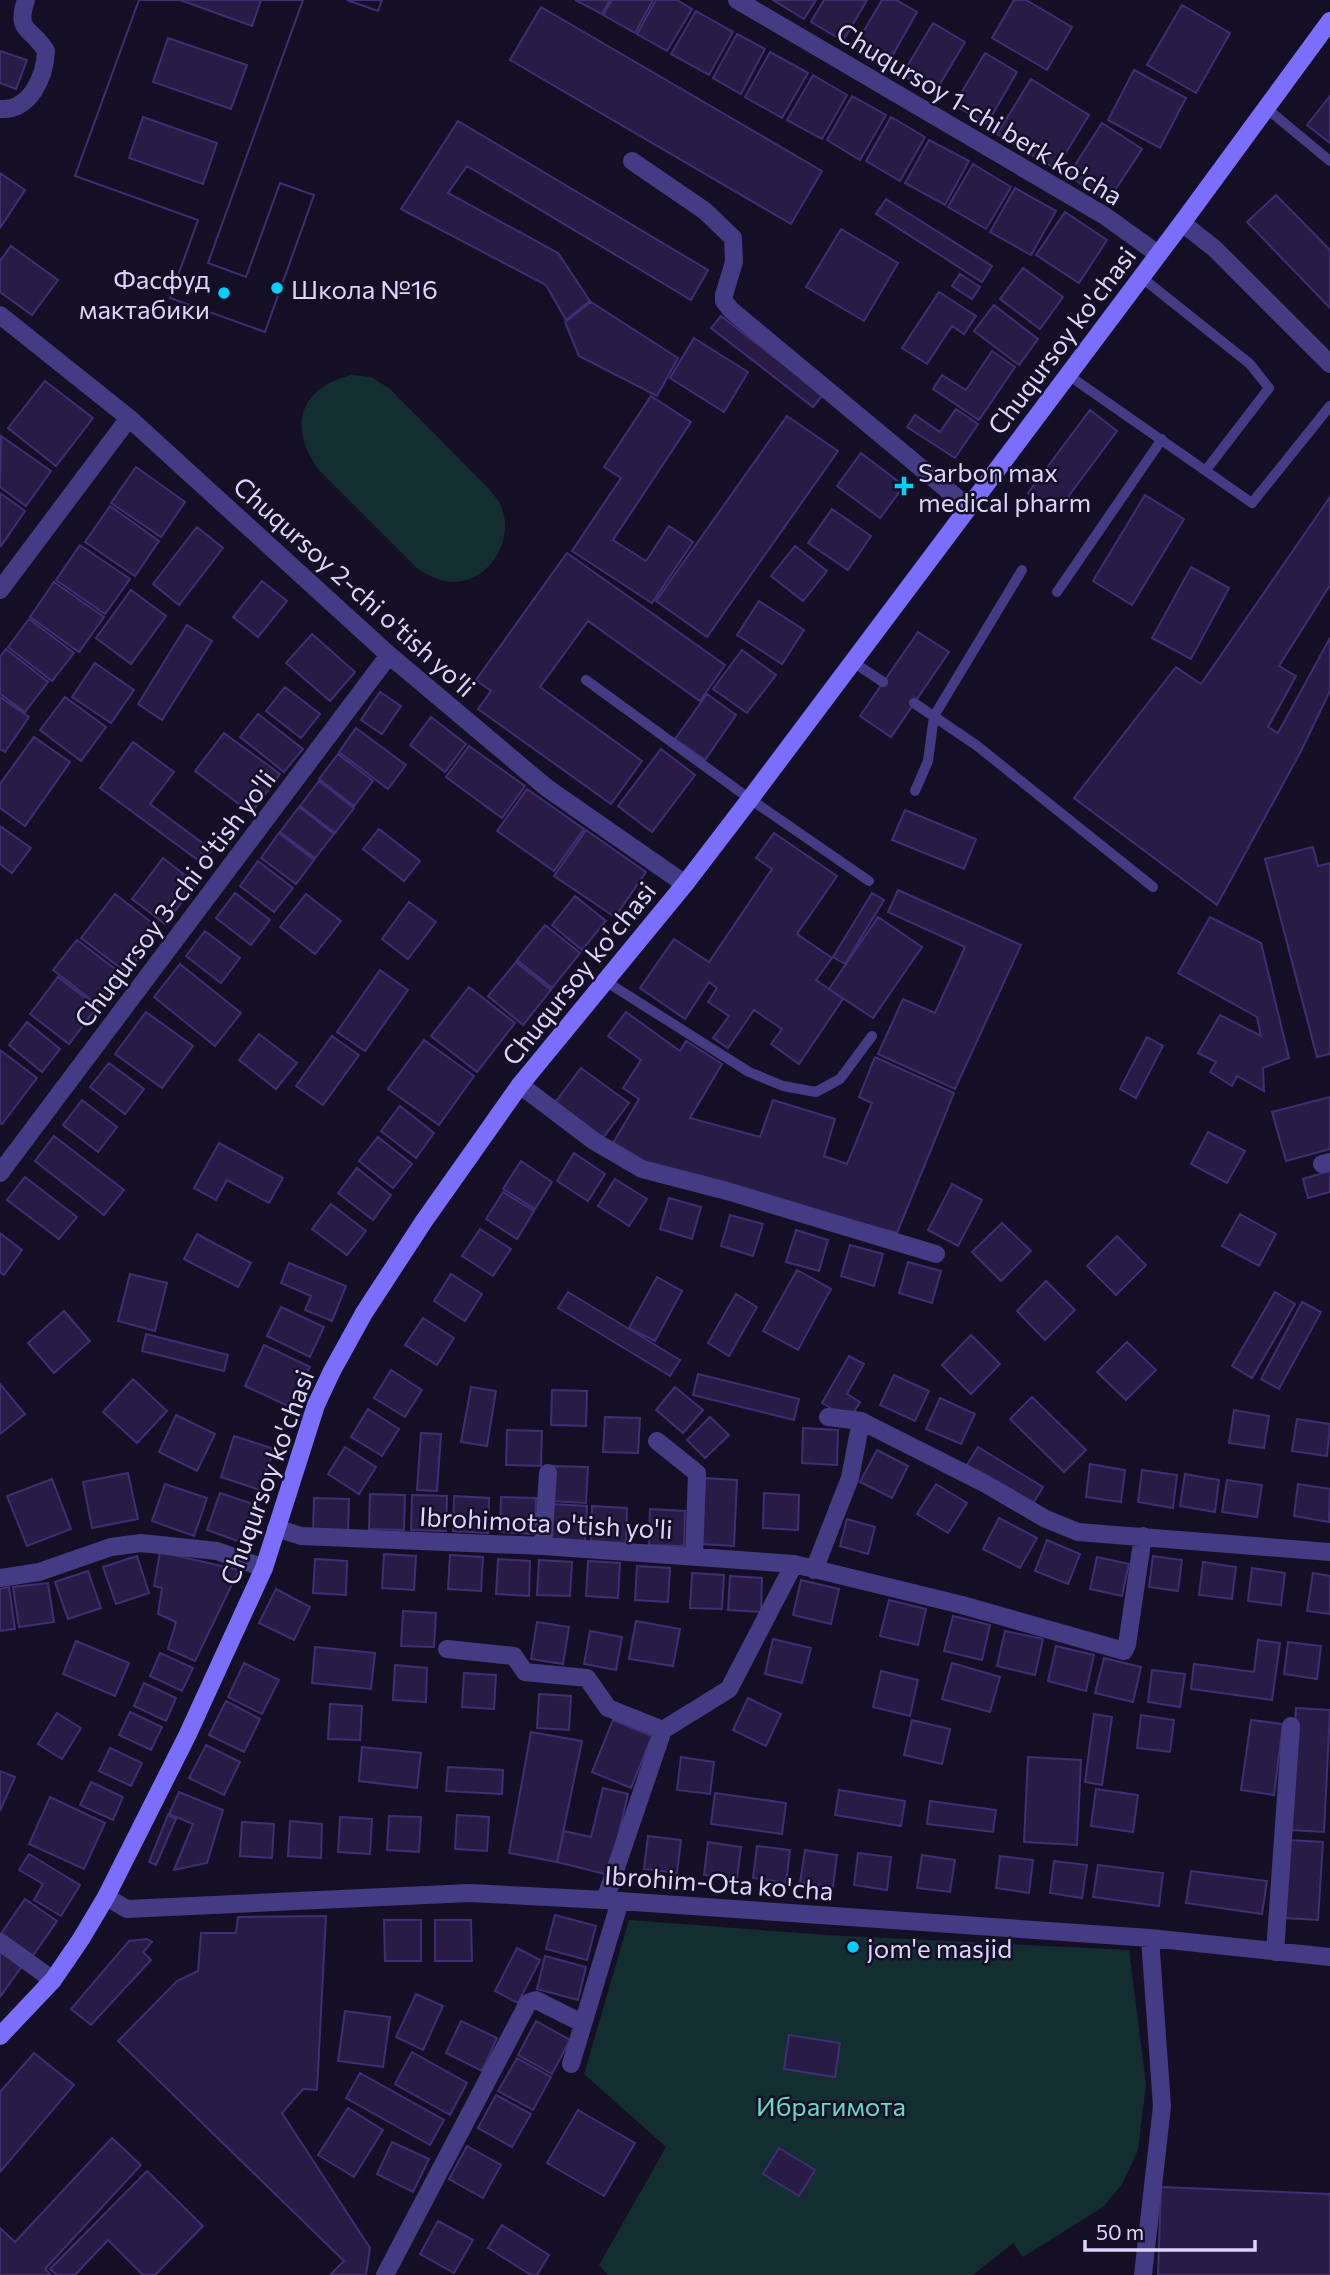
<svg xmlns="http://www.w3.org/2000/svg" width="1330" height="2275" font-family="Commissioner,sans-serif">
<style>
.green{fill:#132e30}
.building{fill:#281c46;stroke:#412e72;stroke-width:2;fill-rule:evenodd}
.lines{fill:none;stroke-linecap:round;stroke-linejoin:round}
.lane{stroke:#443b84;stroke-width:10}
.street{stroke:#443b84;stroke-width:18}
.secondary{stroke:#7c6efc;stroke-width:18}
.poi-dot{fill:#04cffb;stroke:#150f26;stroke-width:2.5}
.labels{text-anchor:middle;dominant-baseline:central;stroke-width:5;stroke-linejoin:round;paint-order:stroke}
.street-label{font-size:26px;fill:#ddd5fe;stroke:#150f26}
.poi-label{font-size:26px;fill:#ddd5fe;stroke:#150f26;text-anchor:start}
.park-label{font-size:26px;fill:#61dec8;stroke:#150f26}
</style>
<rect width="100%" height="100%" fill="#150f26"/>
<path class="green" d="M351,375L371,377L389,388L488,488C492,493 498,499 501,506C515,538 491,582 453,582C439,581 429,576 418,569L318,469C288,427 299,388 351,375Z
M629,1920L826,1935L1129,1950L1146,2084L1138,2150L1122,2184L1103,2207L1023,2257L1013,2243L973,2275H608L599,2265L666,2147L584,2074Z"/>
<path class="building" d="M139,0H180L252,26L261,0H303L208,263L246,277L280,183L314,195L265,332L170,298L198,220L75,176ZM168,38L247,65L231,109L153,82ZM143,117L217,143L203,184L129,158Z
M139,0H303L208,263L246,277L280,183L314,195L265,332L170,298L198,220L75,176Z
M347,0H382L378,11Z
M347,0H382L378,11Z
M575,0H610L602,14Z
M612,0H653L635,33L603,15Z
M656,0H677L692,9L667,51L637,34Z
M773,0H816L804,19Z
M824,0H867L843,41L811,22Z
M882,0H896L917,12L887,65L855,46Z
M1014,0H1026L1072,27L1047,70L992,38Z
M1182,5L1230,33L1196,93L1147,65Z
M541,7L822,171L791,224L510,60Z
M696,11L733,32L709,75L671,54Z
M933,23L965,42L934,94L902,75Z
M737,34L765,49L741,94L713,78Z
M0,51L27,60L16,89L0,83Z
M770,52L808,73L782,118L745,97Z
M985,53L1017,72L987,124L954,105Z
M1134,70L1186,98L1160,148L1108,120Z
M813,75L847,95L822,139L787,120Z
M1031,79L1089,115L1056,169L997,134Z
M852,96L886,115L860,160L827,140Z
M1330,96V143L1307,125Z
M891,117L925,137L900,181L866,161Z
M458,121L708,270L691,300L467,166L448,193L558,253L590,301L566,320L546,285L401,209Z
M1102,123L1142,149L1108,201L1068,176Z
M929,140L969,161L945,205L905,183Z
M973,164L1011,187L986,229L948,207Z
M0,173L25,190L0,228Z
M1015,188L1056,211L1031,255L990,232Z
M1276,195L1330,250V308L1247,222Z
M886,199L992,266L982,282L876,214Z
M1065,212L1107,240L1079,283L1036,255Z
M841,229L898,263L864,321L806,287Z
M11,246L58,280L32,315L0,292V261Z
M1023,268L1063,297L1040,329L1000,299Z
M960,274L980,287L972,299L952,286Z
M939,292L976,316L964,334L952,326L927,364L902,348Z
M591,302L678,358L657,396L579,356L565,322Z
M994,305L1038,339L1019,365L974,331Z
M721,316L823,395L813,407L711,328Z
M694,338L748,372L724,412L670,378Z
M992,351L1015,367L979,420L933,389L942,375L966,390Z
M45,381L93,418L56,466L8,428Z
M651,396L691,422L613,540L646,561L669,526L693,542L652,603L572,551L621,478L604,467Z
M956,409L978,424L955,458L907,427L915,415L940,432Z
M1090,410L1117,431L1056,513L1028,493Z
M787,416L838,451L707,637L656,601Z
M1,436L51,471L26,506L0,487Z
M861,453L904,486L880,518L837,486Z
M136,467L185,502L161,537L111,503Z
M0,493L25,511L1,546L0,545Z
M1145,495L1184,519L1132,605L1093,581Z
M1330,497V585L1279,666L1296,676L1268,727L1278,733L1330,638V691L1301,751L1217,905L1074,798L1176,667L1201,684Z
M110,506L159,541L135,576L85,542Z
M832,509L871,536L848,570L808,543Z
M197,527L223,548L179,605L153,584Z
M80,545L130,579L105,614L56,580Z
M795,546L827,571L803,601L771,576Z
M567,553L725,665L700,701L588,621L540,687L642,761L611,804L478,709L491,691L476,680Z
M1191,567L1229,588L1191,659L1152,638Z
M262,581L287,601L258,637L233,617Z
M54,582L104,617L79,652L30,617Z
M131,590L166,616L131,664L96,638Z
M759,601L804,630L782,664L737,635Z
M29,619L74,653L52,681L8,647Z
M187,625L212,641L162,720L138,704Z
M918,632L949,652L891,737L860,716Z
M312,634L355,672L330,701L286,663Z
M6,649L48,682L25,712L0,694V657Z
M742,650L776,675L747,713L713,689Z
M95,663L134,690L111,723L72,697Z
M285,687L320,714L301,738L266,711Z
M380,692L401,706L382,734L361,720Z
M707,694L736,715L705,760L675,739Z
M0,697L29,717L5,752L0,749Z
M65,697L106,727L81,761L40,730Z
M258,714L303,749L284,772L240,737Z
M431,717L466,744L445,772L410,745Z
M356,728L406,765L388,789L339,752Z
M224,733L280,774L251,813L195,771Z
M34,737L70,762L25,826L0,808V784Z
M133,742L174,772L150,804L212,850L202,863L100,788Z
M469,746L525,786L502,818L446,777Z
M661,749L695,775L652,832L618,806Z
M338,754L373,781L354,806L319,779Z
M319,781L354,808L335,833L300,806Z
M527,789L584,829L554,871L497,831Z
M299,807L334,834L315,858L280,832Z
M905,810L976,839L964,869L892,840Z
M0,826L31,848L12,873L0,864Z
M379,829L420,861L404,881L363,849Z
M586,830L646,872L615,917L554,876Z
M279,833L314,860L296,884L261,858Z
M774,833L837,876L797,934L832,958L816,980L843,999L799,1064L771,1044L782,1029L754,1010L728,1048L713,1038L729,1016L708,1002L717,988L709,982L685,1019L640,988L674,939L709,962L772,869L756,858Z
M1313,847L1318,866L1330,863V1054L1317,1057L1265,859Z
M163,858L196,884L165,924L132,899Z
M258,861L293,888L274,912L240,886Z
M898,890L1021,945L955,1089L878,1054L903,999L935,1013L965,947L888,912Z
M235,893L270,920L251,945L216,918Z
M872,893L884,900L845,964L833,957Z
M115,894L160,929L127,973L81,938Z
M306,894L341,921L315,954L280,927Z
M575,896L606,921L582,950L552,925Z
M409,902L436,922L408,959L382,939Z
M878,917L922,947L873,1018L829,989Z
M1210,917L1261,943L1289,1058L1263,1068L1264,1091L1237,1076L1232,1086L1210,1072L1216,1062L1198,1053L1220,1015L1261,1036L1257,1017L1178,973Z
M545,925L580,953L552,988L517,960Z
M205,931L240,958L221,983L186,956Z
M77,940L123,975L99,1006L53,970Z
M516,962L551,990L523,1025L488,996Z
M180,964L241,1013L215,1046L154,997Z
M380,970L408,990L365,1051L337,1032Z
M58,977L97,1007L69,1044L30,1014Z
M469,987L515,1023L477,1072L431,1036Z
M146,1012L193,1046L162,1088L115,1054Z
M626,1012L680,1051L686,1041L722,1064L690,1118L760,1137L773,1100L835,1119L824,1156L847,1164L872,1103L859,1097L875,1057L954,1093L897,1233L641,1162L613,1143L639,1099L623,1088L641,1060L608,1036Z
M27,1022L60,1049L42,1072L9,1045Z
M259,1034L297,1063L276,1089L239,1060Z
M332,1036L359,1055L323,1105L296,1086Z
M1147,1037L1163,1046L1136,1098L1120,1089Z
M424,1040L474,1076L439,1125L388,1089Z
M0,1050L37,1078L2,1124L0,1123Z
M109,1063L144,1089L125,1114L90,1087Z
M581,1068L629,1103L602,1139L554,1104Z
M1330,1097V1149L1286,1161L1272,1112Z
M82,1100L117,1127L98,1152L63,1125Z
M400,1106L434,1133L416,1158L381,1131Z
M1208,1132L1245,1151L1227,1183L1191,1164Z
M54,1136L124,1190L104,1215L35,1161Z
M378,1137L412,1164L393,1188L359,1161Z
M219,1143L283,1178L269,1203L227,1180L216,1200L194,1188Z
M574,1153L605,1174L588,1201L557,1181Z
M521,1161L552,1182L535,1209L503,1189Z
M357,1168L391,1195L373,1220L338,1193Z
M1330,1171V1192L1308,1198L1303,1179Z
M25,1177L77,1217L59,1239L7,1200Z
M615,1179L647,1199L629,1226L598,1206Z
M952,1184L982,1200L958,1246L928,1230Z
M503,1192L534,1211L517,1239L486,1219Z
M669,1198L701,1207L692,1239L660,1229Z
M331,1204L366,1231L347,1255L312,1229Z
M1240,1214L1276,1234L1259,1266L1222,1246Z
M730,1215L763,1224L753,1256L721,1246Z
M1002,1223L1031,1251L1001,1281L972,1252Z
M480,1229L511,1249L493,1276L462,1256Z
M796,1230L828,1240L819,1271L786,1262Z
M0,1233L22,1250L4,1275L0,1272Z
M197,1234L251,1263L238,1287L184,1259Z
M1117,1236L1146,1265L1116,1295L1087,1266Z
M850,1245L883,1254L874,1286L841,1276Z
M908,1262L941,1271L932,1303L899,1293Z
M289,1263L346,1286L332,1321L305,1310L311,1296L281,1283Z
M797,1270L831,1289L798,1350L763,1331Z
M130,1274L167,1283L155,1331L118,1321Z
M451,1274L482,1294L465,1321L434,1301Z
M657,1277L682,1291L655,1341L629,1328Z
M1046,1281L1075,1310L1045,1340L1017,1311Z
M568,1292L680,1360L670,1376L558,1308Z
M1275,1292L1295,1304L1252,1378L1232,1366Z
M736,1294L757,1307L729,1356L708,1343Z
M1302,1302L1321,1312L1279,1389L1261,1379Z
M281,1307L324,1327L310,1357L267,1336Z
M64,1311L90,1341L54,1373L28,1343Z
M423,1318L454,1338L437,1365L405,1345Z
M146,1334L228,1355L224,1371L142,1351Z
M971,1335L1000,1364L971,1394L942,1365Z
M1127,1342L1156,1370L1126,1400L1097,1372Z
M264,1345L310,1367L290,1407L245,1386Z
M849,1356L864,1364L847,1394L860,1402L850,1419L822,1403Z
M391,1370L422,1390L405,1417L374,1398Z
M698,1374L799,1399L794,1420L693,1395Z
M894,1375L929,1391L915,1421L880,1405Z
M133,1379L167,1411L137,1443L103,1412Z
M0,1384L25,1414L0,1434Z
M471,1387L496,1391L487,1446L461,1442Z
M675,1387L703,1410L683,1433L656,1410Z
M552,1390L587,1391L586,1426L551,1425Z
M1032,1397L1086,1450L1064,1472L1010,1419Z
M940,1398L975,1414L961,1444L926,1429Z
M368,1409L399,1429L382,1456L351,1437Z
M1234,1410L1269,1416L1264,1448L1229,1443Z
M176,1415L215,1434L197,1471L159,1452Z
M605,1417L640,1418L638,1453L603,1452Z
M710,1417L729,1435L705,1458L687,1440Z
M1297,1419L1330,1424L1327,1456L1292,1451Z
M803,1428L838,1430L837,1465L802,1463Z
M507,1430L542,1431L541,1466L506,1465Z
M421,1433L441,1434L437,1491L417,1490Z
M234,1436L274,1449L260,1490L221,1477Z
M345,1447L376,1467L359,1494L328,1474Z
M978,1447L1043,1487L1032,1505L967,1465Z
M877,1450L908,1466L892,1498L860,1482Z
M1090,1464L1125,1470L1121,1502L1086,1497Z
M553,1466L588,1467L586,1503L551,1501Z
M1142,1470L1177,1475L1173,1508L1138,1502Z
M128,1473L138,1519L92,1528L83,1482Z
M1185,1474L1219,1480L1215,1512L1180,1506Z
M705,1478L737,1480L734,1546L702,1544Z
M52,1479L71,1529L27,1546L7,1496Z
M1227,1480L1262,1485L1257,1517L1222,1512Z
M165,1484L207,1498L194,1536L152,1521Z
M936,1484L967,1503L948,1533L917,1514Z
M1298,1484L1330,1489L1329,1522L1294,1516Z
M220,1493L259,1506L246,1544L207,1530Z
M764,1493L799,1495L798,1530L763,1528Z
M370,1494L405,1495L404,1530L369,1529Z
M412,1495L447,1496L446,1531L411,1530Z
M454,1496L489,1498L488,1533L453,1531Z
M501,1497L536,1498L535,1534L500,1532Z
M314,1498L349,1499L348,1534L313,1533Z
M552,1504L587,1506L585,1541L551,1540Z
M592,1506L627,1508L626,1543L591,1541Z
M650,1509L685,1511L684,1546L649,1545Z
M999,1518L1037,1538L1020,1568L983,1549Z
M847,1519L875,1527L868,1554L840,1546Z
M1047,1540L1080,1554L1068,1584L1035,1571Z
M160,1552L239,1570L195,1661L168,1649L176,1622L158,1614L162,1588L154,1586Z
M384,1554L416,1556L414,1590L382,1588Z
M450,1555L483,1557L481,1591L448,1589Z
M137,1556L149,1593L116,1604L103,1567Z
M1153,1556L1182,1560L1178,1591L1149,1587Z
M1097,1557L1129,1564L1122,1596L1090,1589Z
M315,1559L347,1561L346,1595L313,1593Z
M498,1559L530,1561L529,1596L496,1594Z
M539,1560L572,1562L570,1596L537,1595Z
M588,1561L620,1563L618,1598L586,1596Z
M1203,1562L1236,1567L1232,1599L1199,1595Z
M637,1566L670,1568L668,1602L635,1600Z
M1252,1568L1285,1573L1281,1605L1248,1601Z
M88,1571L101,1608L68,1619L55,1582Z
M692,1573L724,1575L722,1609L690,1608Z
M1313,1573L1330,1576V1614L1307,1611Z
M730,1576L762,1578L761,1612L728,1610Z
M801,1580L839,1589L831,1624L793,1615Z
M48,1583L54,1622L19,1627L13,1587Z
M9,1587L15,1629L0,1631V1589Z
M276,1589L310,1607L294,1640L259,1623Z
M889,1600L926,1609L918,1645L880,1636Z
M403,1611L436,1613L434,1647L401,1646Z
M953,1616L990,1625L982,1660L944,1651Z
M636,1621L680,1629L673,1666L629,1659Z
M537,1622L569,1627L563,1664L531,1659Z
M590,1631L622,1637L616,1670L584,1664Z
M1005,1631L1043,1639L1035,1675L997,1666Z
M773,1639L811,1648L802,1683L765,1674Z
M1258,1640L1280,1643L1272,1700L1191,1689L1194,1664L1254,1672Z
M76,1641L129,1663L115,1696L63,1674Z
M1288,1642L1321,1646L1317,1679L1284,1674Z
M1056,1646L1094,1655L1086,1691L1048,1681Z
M315,1647L375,1653L371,1689L312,1683Z
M160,1653L193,1668L182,1691L150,1676Z
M1104,1658L1141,1667L1133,1702L1095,1693Z
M244,1663L279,1680L262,1714L228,1697Z
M952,1663L1000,1677L990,1712L942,1699Z
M395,1665L427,1668L426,1702L393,1700Z
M1152,1670L1185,1674L1180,1707L1148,1702Z
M881,1671L918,1680L910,1716L873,1707Z
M464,1673L496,1675L494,1709L462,1707Z
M144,1683L176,1698L166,1721L134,1706Z
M539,1694L571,1696L569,1730L537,1728Z
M748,1698L781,1714L766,1746L733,1730Z
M226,1701L260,1719L244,1752L209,1735Z
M330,1704L362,1706L360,1740L328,1739Z
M1296,1708L1330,1710L1324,1832L1290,1830Z
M130,1712L162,1727L151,1750L119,1735Z
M57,1713L81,1728L62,1759L38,1744Z
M1094,1714L1112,1717L1102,1785L1085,1782Z
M1141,1715L1174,1720L1170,1752L1137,1748Z
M613,1720L652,1736L631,1788L592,1772Z
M912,1720L950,1729L942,1764L904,1755Z
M1251,1720L1283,1724L1274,1795L1241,1790Z
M531,1732L582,1741L557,1862L509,1853Z
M206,1745L240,1762L224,1795L189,1778Z
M362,1747L421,1753L417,1788L359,1781Z
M110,1748L142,1763L131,1786L99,1771Z
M681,1757L714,1762L710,1794L677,1790Z
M1028,1757L1081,1760L1077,1845L1024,1842Z
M448,1767L503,1770L502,1794L446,1791Z
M0,1771L15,1777L0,1811Z
M91,1782L123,1797L113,1820L80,1805Z
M603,1788L628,1794L609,1875L557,1862L564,1831L591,1837Z
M1096,1789L1138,1795L1133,1832L1091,1826Z
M839,1790L905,1801L901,1826L835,1815Z
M179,1792L223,1810L207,1863L174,1870L193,1824L169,1814Z
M715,1793L786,1803L782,1834L711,1824Z
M50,1797L105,1823L84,1869L29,1844Z
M930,1801L996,1810L993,1832L927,1824Z
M168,1815L176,1819L156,1865L149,1862Z
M457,1815L489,1817L487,1851L455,1849Z
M389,1816L421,1817L419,1852L387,1850Z
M340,1817L372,1819L370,1854L338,1852Z
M290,1821L322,1824L321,1858L288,1856Z
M242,1822L274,1824L272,1858L240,1856Z
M648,1836L681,1840L677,1873L644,1869Z
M1288,1840L1323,1842L1318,1920L1284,1918Z
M708,1842L741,1847L737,1879L704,1875Z
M757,1846L790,1850L786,1883L753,1878Z
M805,1850L837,1855L833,1887L800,1883Z
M858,1853L891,1857L887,1890L854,1885Z
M29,1854L80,1885L61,1916L34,1900L43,1884L19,1870Z
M922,1855L955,1860L950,1892L917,1888Z
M1000,1856L1033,1860L1029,1893L996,1888Z
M1054,1861L1087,1865L1082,1898L1050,1893Z
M1098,1865L1163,1873L1159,1906L1093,1897Z
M1191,1871L1267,1881L1262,1914L1186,1903Z
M25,1899L57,1921L32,1957L0,1935Z
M555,1915L596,1926L587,1960L546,1949Z
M326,1916L317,2090L303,2089L282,2113L370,2248L366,2275H330L344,2261L118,2041L177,1981L198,1971L201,1933H236L238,1917Z
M384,1920H421V1961H385Z
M435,1920H471L472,1961H435Z
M147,1939L152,1942L143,1952L151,1960L91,2025L71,2009L129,1941Z
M517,1948L540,1960L518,2003L495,1991Z
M0,1950L22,1966L0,1997Z
M545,1956L586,1967L578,2000L537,1989Z
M416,1994L443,2006L423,2050L396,2037Z
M345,2011L390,2017L383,2067L338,2061Z
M461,2021L497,2038L482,2071L446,2053Z
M536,2021L570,2040L552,2074L518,2055Z
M789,2035L840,2043L835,2077L784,2069Z
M412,2052L467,2083L450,2115L395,2084Z
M34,2053L74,2085L0,2172V2092Z
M517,2058L551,2077L533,2110L498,2091Z
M360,2073L444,2120L430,2145L346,2098Z
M496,2095L531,2114L512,2147L478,2128Z
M348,2108L383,2130L354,2177L318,2155Z
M578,2110L635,2143L604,2196L547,2163Z
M112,2138L141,2165L45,2269L51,2275H0V2228L15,2242Z
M392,2142L429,2159L413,2192L377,2174Z
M467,2146L501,2165L483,2198L449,2179Z
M779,2148L815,2170L799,2196L763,2174Z
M147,2171L203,2226L155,2275H143L108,2240L75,2275H57L50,2269Z
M1161,2187L1330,2194V2275H1158Z
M438,2221L473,2240L454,2273L420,2254Z
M502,2225L549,2255L537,2275H531L488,2248Z"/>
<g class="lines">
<path class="lane" d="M1266,108L1330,161
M1141,277L1250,364L1269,388L1206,470
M1068,375L1252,503L1330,406
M1057,592L1162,439
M853,662L883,682
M586,680L750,799L869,881
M914,703L976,745L1153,887
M915,791L928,761L934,716L1022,570
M605,981L749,1072L783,1086L816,1092L840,1079L872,1036"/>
<path class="street" d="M737,0L1105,216L1158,254
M0,109C30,111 45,77 46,51C31,27 15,32 26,0
M632,161L705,211L733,238L734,262L724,295V301L731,310L968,507
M1182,223L1214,248L1330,364
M0,315L129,418L389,655L547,788L685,884
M0,590L129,418
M520,1085L594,1141L642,1169L727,1191L936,1254
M1322,1164L1330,1162
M0,1173L389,655
M828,1417L861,1421L984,1483L1046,1519L1078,1532L1330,1552
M657,1441L697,1473L694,1557
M276,1528L301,1536L543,1546L794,1564L962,1605L1124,1651L1127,1645L1143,1536
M543,1546L548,1473
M814,1570L850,1478L861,1421
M0,1578L39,1572L111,1547L141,1543L217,1551L264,1568
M447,1649L514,1656L525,1672L587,1678L608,1708L663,1730
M106,1897L127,1909L469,1893L605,1900L1150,1938L1330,1957
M605,1900L663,1730L729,1689L794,1564
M0,1942L53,1980
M1275,1952L1291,1726
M571,2064L620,1901
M385,2275L528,2003L536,2000L582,2023
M1143,2275L1162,2106L1150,1938"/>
<path class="secondary" d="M0,2036L53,1980L81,1939L106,1897L187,1736L264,1568L316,1405L332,1371L364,1313L424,1221L520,1085L685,884L750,799L1182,223L1330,21"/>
</g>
<g class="poi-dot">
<circle cx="277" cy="288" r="7"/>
<circle cx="224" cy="293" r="7"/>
<path d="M900.5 475.5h7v7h7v7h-7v7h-7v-7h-7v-7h7z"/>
<circle cx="853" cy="1947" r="7"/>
</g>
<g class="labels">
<g class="street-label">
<text transform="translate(980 113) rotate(31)">Chuqursoy 1-chi berk ko'cha</text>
<text transform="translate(1061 340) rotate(-53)">Chuqursoy ko'chasi</text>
<text transform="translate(355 586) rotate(42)">Chuqursoy 2-chi o'tish yo'li</text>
<text transform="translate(174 898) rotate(-53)">Chuqursoy 3-chi o'tish yo'li</text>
<text transform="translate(578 973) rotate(-51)">Chuqursoy ko'chasi</text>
<text transform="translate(266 1477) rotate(-70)">Chuqursoy ko'chasi</text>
<text transform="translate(546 1522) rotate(3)">Ibrohimota o'tish yo'li</text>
<text transform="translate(719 1882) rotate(4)">Ibrohim-Ota ko'cha</text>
</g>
<g class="poi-label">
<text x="210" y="278" text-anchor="end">Фасфуд<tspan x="210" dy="30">мактабики</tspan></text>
<text x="291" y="288">Школа №16</text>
<text x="918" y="471">Sarbon max<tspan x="918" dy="30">medical pharm</tspan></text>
<text x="867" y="1947">jom'e masjid</text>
</g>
<g class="park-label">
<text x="831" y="2105">Ибрагимота</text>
</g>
</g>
<path d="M1085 2240v10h170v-10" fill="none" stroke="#ddd5fe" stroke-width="3.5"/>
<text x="1096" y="2240" font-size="21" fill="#ddd5fe" stroke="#150f26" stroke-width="5" paint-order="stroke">50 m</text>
</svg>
